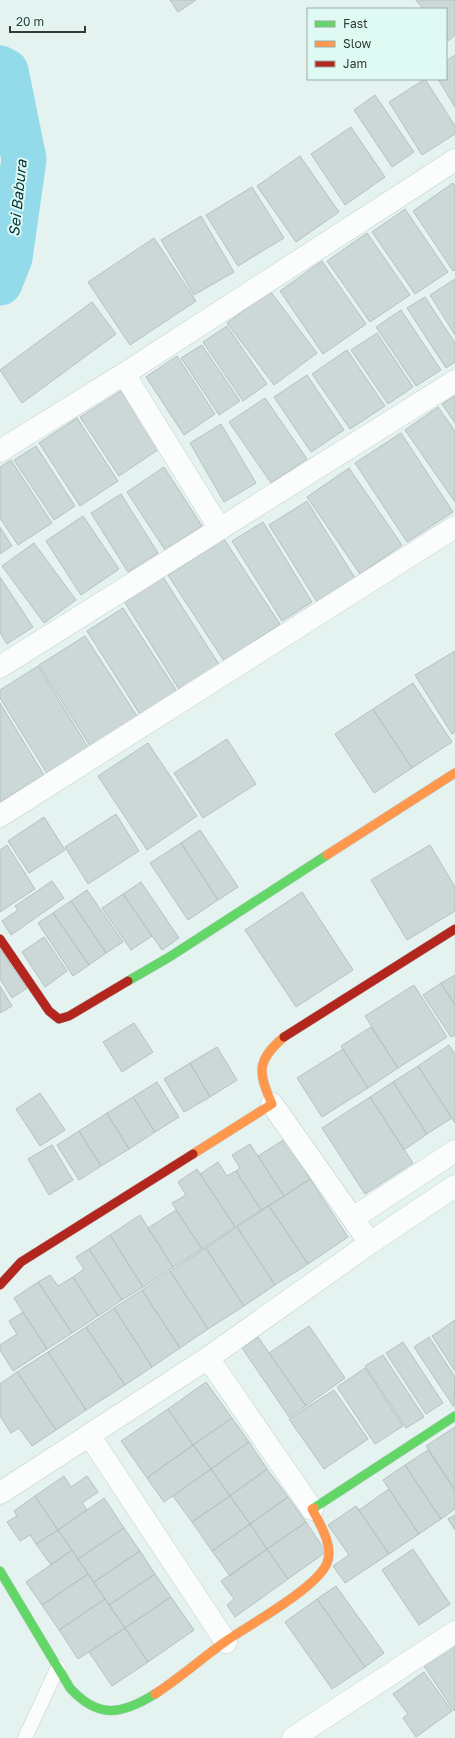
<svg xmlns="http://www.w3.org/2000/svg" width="455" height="1738" font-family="'Golos Text',sans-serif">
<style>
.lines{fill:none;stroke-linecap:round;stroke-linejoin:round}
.river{stroke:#93daeb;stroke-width:45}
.building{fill:#ccd8d7;stroke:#b5c0bf}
.lane-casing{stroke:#c4cfcd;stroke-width:15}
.street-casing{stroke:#c4cfcd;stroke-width:23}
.fast-casing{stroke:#c4cfcd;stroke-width:10}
.slow-casing{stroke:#c4cfcd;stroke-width:10}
.jam-casing{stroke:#c4cfcd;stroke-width:10}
.lane{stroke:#fbfdfd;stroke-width:14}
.street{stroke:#fbfdfd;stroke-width:22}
.fast{stroke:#63d668;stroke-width:9}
.slow{stroke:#ff974d;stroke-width:9}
.jam{stroke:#b3261e;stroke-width:9}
.labels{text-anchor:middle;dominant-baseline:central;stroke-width:4;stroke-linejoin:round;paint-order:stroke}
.water-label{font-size:15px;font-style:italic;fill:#03323d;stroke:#dff9f3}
</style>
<rect width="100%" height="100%" fill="#e5f3f0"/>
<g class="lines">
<path class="river" d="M0,68L6,71L24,159L10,258L0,283"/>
</g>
<path class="building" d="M170,0H196L178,12Z
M416,0H455V35L448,41L446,38V9H423Z
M455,55V107L438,79H446V61Z
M425,79L455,126V134L422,155L389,102Z
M375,95L414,152L392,167L354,110Z
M351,127L385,177L345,205L311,154Z
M300,156L339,212L296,242L257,186Z
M453,183L455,186V270L453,271L413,211Z
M252,187L284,238L238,266L206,215Z
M405,209L448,272L415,294L372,232Z
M201,216L234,272L194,295L161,240Z
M367,233L410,295L370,322L327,261Z
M154,238L196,301L130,345L88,282Z
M322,261L366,324L323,354L280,291Z
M455,279V335L430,295Z
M270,291L317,353L274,385L227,323Z
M425,297L455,343V362L446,368L407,308Z
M92,302L116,334L22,403L0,370Z
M401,310L441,370L416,386L376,327Z
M227,326L267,384L243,401L203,342Z
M377,333L413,387L388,404L351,350Z
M202,345L240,401L219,415L181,358Z
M347,350L385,406L350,429L312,374Z
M177,356L215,414L184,435L146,377Z
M307,375L344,430L311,452L274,397Z
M121,391L159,449L119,476L80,417Z
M455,396V423L442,404Z
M265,398L307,459L271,483L229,422Z
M438,407L455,431V502L405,430Z
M77,418L118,481L80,506L39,443Z
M221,424L256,483L224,502L190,443Z
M401,433L453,512L407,542L355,463Z
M36,446L75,506L54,520L14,460Z
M11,460L52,523L18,545L0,518V467Z
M164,467L202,526L165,550L127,492Z
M349,468L402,545L360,574L307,497Z
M121,494L158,553L128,572L91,513Z
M307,501L355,578L317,602L269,525Z
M83,516L119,569L81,595L46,541Z
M263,522L312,602L282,621L232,541Z
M0,527L12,546L0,554Z
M224,539L280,624L224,661L168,575Z
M34,543L76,600L44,623L2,566Z
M0,577L33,627L7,644L0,633Z
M163,577L220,666L180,691L124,601Z
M123,608L178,693L141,716L87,631Z
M85,636L137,716L90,746L39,665Z
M455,651V732L452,734L415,675Z
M38,666L89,749L48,775L0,698V690Z
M413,683L452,742L412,768L373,709Z
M0,703L44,775L0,802Z
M373,709L412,768L374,793L335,734Z
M227,739L256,784L203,818L174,773Z
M148,743L197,816L147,850L98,776Z
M116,814L139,851L88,884L65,847Z
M44,817L65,850L29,873L8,841Z
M200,830L238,887L218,900L181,843Z
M181,843L218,900L188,920L150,863Z
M7,845L35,889L0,912V850Z
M430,845L455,887V911L407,940L371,880Z
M52,881L64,898L11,935L2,921L18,910L15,906Z
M141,882L179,938L162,950L123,894Z
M87,890L123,942L106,953L71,901Z
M302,892L353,970L296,1007L245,930Z
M123,894L152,936L131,950L102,908Z
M71,901L106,953L89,965L53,913Z
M53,913L89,965L73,976L38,923Z
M44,937L67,971L45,987L22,952Z
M0,949L27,988L12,998L0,979Z
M455,975V1005L441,983Z
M441,983L455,1005V1035L451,1037L423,995Z
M414,985L447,1037L398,1068L365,1016Z
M0,986L12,1006L0,1013Z
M134,1023L153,1052L122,1072L103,1042Z
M371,1027L398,1068L368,1088L341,1046Z
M449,1045L455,1054V1123L418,1066Z
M217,1047L237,1080L210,1097L190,1063Z
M343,1049L368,1088L322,1117L297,1078Z
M190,1063L210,1097L184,1112L164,1079Z
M418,1066L452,1118L427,1134L393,1082Z
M157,1082L179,1117L155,1132L133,1097Z
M393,1082L427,1134L404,1150L370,1097Z
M40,1093L65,1130L40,1146L16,1109Z
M133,1097L155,1132L129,1149L107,1113Z
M370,1097L413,1163L365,1194L322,1128Z
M107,1113L129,1149L101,1166L79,1131Z
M79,1131L101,1166L79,1180L57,1145Z
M285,1139L310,1179L284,1196L258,1156Z
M250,1144L284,1196L261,1210L236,1171L240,1168L232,1155Z
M52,1145L73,1180L49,1195L28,1159Z
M218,1162L227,1176L236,1171L261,1210L235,1227L200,1174Z
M197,1169L235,1227L202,1249L172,1203L186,1195L178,1182Z
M310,1179L348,1237L308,1264L269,1206Z
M269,1206L308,1264L275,1285L237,1227Z
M176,1210L202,1249L173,1267L148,1228Z
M140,1215L173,1267L143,1287L110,1235Z
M237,1227L275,1285L244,1306L206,1248Z
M110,1235L143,1287L122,1300L89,1249Z
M206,1248L244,1306L208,1329L170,1271Z
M89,1249L122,1300L98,1316L73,1277L84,1269L76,1257Z
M170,1271L208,1329L180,1348L142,1290Z
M50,1275L58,1286L73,1277L98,1316L72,1333L38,1282Z
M38,1282L72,1333L47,1349L14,1298Z
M142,1290L180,1348L152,1367L114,1308Z
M114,1308L152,1367L125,1385L86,1327Z
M23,1312L47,1349L13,1371L0,1350V1345L17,1334L9,1321Z
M455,1320V1371L432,1336Z
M309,1326L345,1378L306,1406L269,1353Z
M86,1327L125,1385L86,1410L48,1352Z
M258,1337L306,1406L289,1417L242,1348Z
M429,1337L455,1377L454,1407L414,1347Z
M403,1342L443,1403L426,1414L386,1353Z
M48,1352L86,1410L56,1430L17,1372Z
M383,1355L424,1417L406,1428L365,1366Z
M365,1368L403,1426L375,1444L337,1387Z
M17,1372L56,1430L32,1446L19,1428L11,1433L0,1416V1384Z
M206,1382L232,1418L193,1445L168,1409Z
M334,1390L368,1439L324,1469L289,1419Z
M168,1409L193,1445L147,1478L121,1441Z
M232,1418L249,1442L211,1469L193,1445Z
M455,1427V1489L426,1446Z
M249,1442L267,1469L230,1496L211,1469Z
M193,1445L211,1469L164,1502L147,1478Z
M428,1450L455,1491V1509L441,1519L405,1465Z
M405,1465L441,1519L419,1534L383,1480Z
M211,1469L230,1496L192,1522L173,1496Z
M267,1469L288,1497L250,1524L230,1496Z
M64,1476L71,1487L87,1476L98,1492L82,1503L87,1510L58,1530L35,1496Z
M389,1489L419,1534L389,1554L359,1510Z
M35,1496L58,1530L36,1544L30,1535L20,1541L7,1522L17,1516L14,1511Z
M230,1496L250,1524L212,1551L192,1522Z
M288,1497L306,1522L267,1549L250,1524Z
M104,1498L124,1528L78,1559L58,1530Z
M356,1506L389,1554L345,1583L333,1566L349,1555L328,1525Z
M455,1515V1530L448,1519Z
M306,1522L326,1552L288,1579L267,1549Z
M250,1524L267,1549L230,1576L212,1551Z
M124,1528L140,1551L94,1582L78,1559Z
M58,1530L72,1550L51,1565L36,1544Z
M267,1549L288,1579L235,1617L227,1605L234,1599L221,1581Z
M413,1549L450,1604L419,1625L382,1570Z
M72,1550L88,1574L42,1605L26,1582Z
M140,1551L155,1574L109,1605L94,1582Z
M88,1574L105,1599L59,1630L42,1605Z
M155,1574L171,1597L125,1628L109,1605Z
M336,1586L384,1653L365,1667L317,1599Z
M171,1597L194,1630L148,1662L125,1628Z
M105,1599L125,1628L78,1659L59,1630Z
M317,1599L365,1667L332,1689L285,1622Z
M125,1628L148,1662L112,1686L89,1652Z
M455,1636V1710L454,1711L420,1660Z
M424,1672L452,1711L416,1737L403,1718L408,1714L393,1694Z"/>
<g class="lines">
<defs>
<path id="lane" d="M25,1738L58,1667"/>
<path id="street" d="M124,374L220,529
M0,451L124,374L455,160
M0,667L455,381
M0,816L455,527
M272,1104L370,1243
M353,1218L455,1151
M208,1358L312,1509
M89,1435L226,1642
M0,1493L208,1358L370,1243L455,1186
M293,1738L455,1632"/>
<path id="fast" d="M128,981L171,956L327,855
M314,1508L455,1416
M0,1571L70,1688C98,1719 121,1715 155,1694"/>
<path id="slow" d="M327,855L455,773
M193,1154L272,1104C258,1072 256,1061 284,1037
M155,1694C180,1678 202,1658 226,1641C249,1625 317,1588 327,1563C334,1546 320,1524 312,1509L314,1508"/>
<path id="jam" d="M0,939L49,1011L59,1019L69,1016L128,981
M284,1037L455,929
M0,1285L21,1262L193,1154"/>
</defs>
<use href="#lane" class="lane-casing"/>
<use href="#street" class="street-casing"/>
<use href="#fast" class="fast-casing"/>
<use href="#slow" class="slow-casing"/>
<use href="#jam" class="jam-casing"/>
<use href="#lane" class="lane"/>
<use href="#street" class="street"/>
<use href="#fast" class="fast"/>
<use href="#slow" class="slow"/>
<use href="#jam" class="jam"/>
</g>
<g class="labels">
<g class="water-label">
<text transform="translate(17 198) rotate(-84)">Sei Babura</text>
</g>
</g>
<rect x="307" y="8" width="140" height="72" fill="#dff9f3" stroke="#99ada8"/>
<rect x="315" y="21" width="20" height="6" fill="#63d668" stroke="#99ada8"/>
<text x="343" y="28" font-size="12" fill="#303a37">Fast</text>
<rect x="315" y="41" width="20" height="6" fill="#ff974d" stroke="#99ada8"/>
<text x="343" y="48" font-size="12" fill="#303a37">Slow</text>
<rect x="315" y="61" width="20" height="6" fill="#b3261e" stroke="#99ada8"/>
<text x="343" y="68" font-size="12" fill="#303a37">Jam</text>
<path d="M10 26v6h75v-6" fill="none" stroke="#303a37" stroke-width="2"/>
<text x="16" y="26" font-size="12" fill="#303a37" stroke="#dff9f3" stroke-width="3" paint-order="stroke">20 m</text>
</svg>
